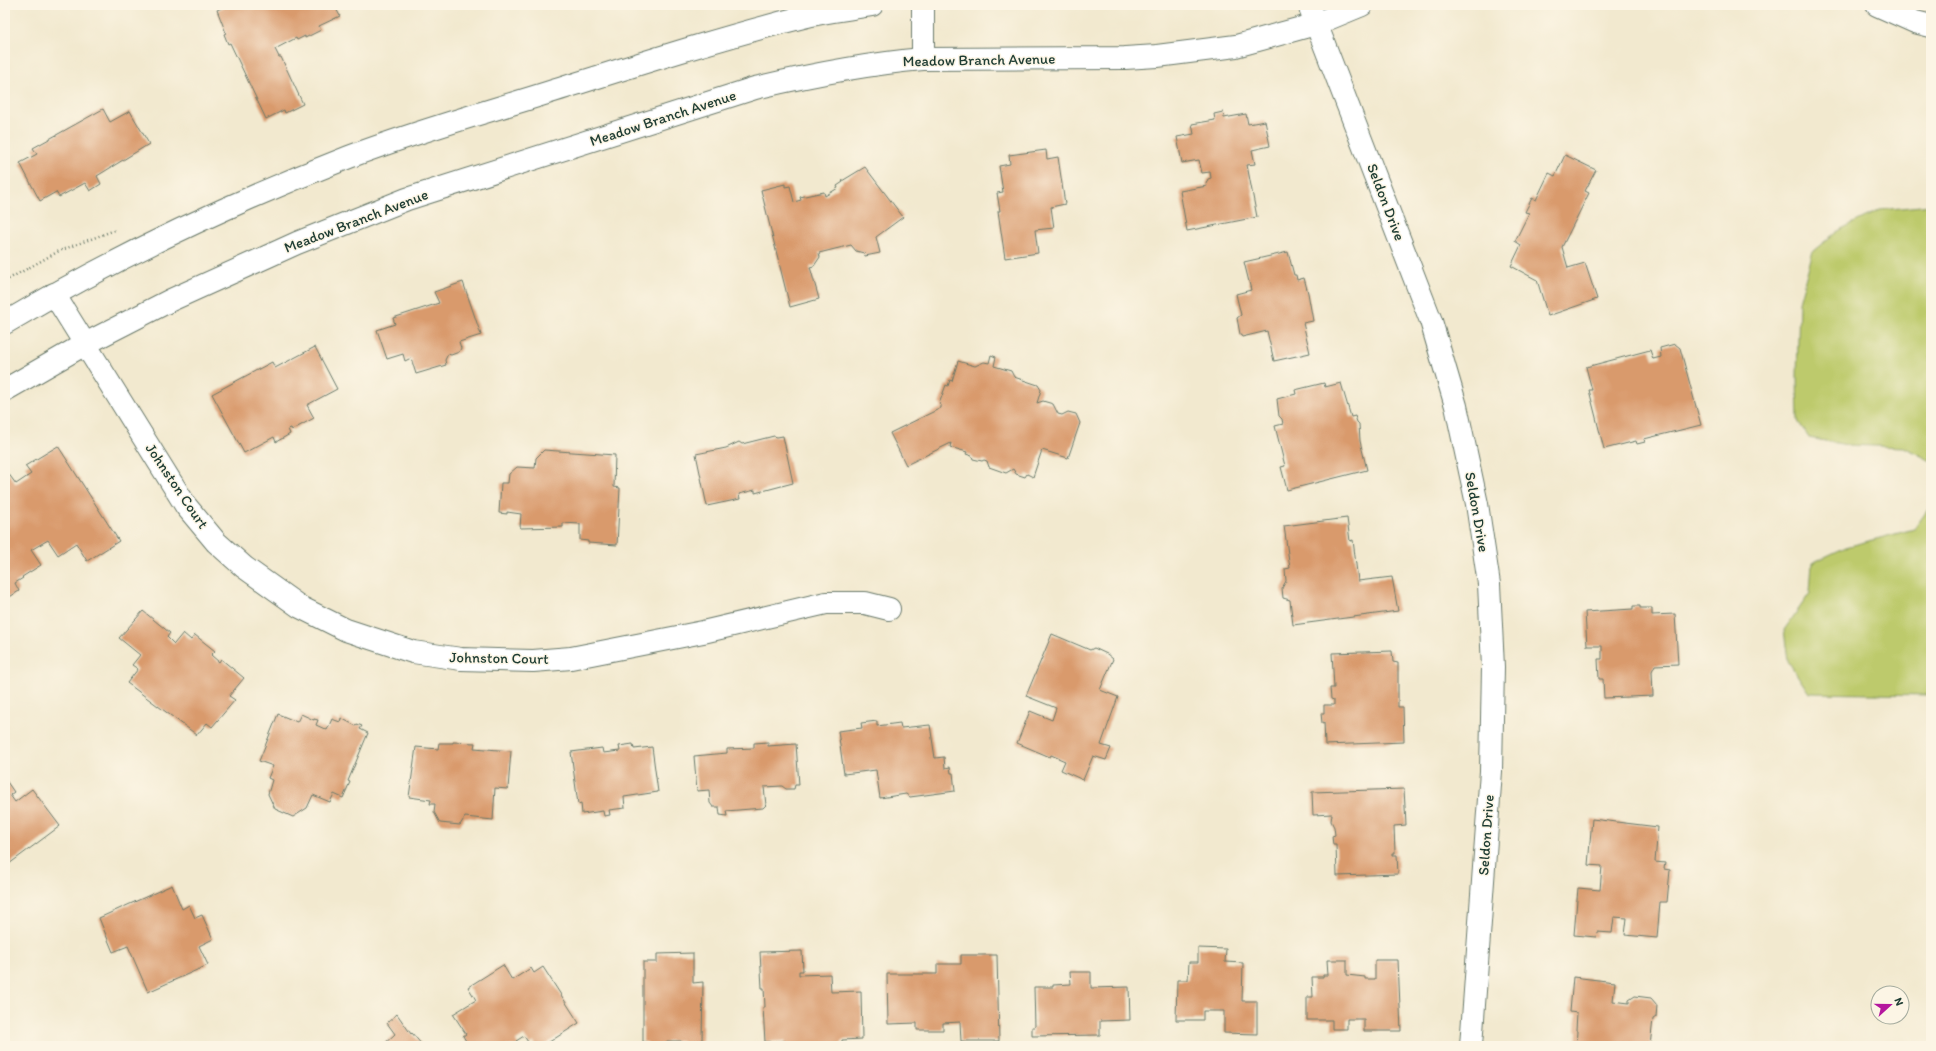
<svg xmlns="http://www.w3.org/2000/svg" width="1936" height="1051" font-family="Itim,sans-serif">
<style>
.green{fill:#bdca6c;stroke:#6e8450}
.building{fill:#d99a6c}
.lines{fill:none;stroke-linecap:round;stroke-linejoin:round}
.minor-casing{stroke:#69796a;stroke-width:24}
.tertiary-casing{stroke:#69796a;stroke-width:24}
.secondary-casing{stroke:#69796a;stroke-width:24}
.path{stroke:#69796a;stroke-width:2.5;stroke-dasharray:1 3;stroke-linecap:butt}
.minor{stroke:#fff;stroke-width:22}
.tertiary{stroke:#fff;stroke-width:22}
.secondary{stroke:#fff;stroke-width:22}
.labels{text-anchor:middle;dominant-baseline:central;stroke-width:3;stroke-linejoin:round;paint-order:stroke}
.street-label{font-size:15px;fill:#1f3d34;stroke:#fcf5e5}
</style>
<rect width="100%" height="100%" fill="#fcf5e5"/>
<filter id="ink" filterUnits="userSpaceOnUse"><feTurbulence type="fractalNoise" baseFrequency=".025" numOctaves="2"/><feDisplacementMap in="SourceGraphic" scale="8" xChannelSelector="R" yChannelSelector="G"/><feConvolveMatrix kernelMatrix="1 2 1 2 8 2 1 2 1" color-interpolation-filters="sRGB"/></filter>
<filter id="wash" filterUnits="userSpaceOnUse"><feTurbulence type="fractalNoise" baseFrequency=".012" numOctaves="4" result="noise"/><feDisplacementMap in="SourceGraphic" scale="16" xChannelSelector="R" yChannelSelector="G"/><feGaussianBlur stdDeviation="0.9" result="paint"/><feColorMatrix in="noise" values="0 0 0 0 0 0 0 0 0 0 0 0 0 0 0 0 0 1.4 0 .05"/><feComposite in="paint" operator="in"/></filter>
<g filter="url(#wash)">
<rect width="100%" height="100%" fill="#f2e9cf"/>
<path class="green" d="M1931,205V461L1904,447L1847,445L1809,438L1798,421L1797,377L1799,302L1813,251L1839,230L1880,210Z
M1931,505V695L1809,693L1788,661L1784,630L1810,593L1812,563L1846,547L1914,529Z"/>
<g id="blocks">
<path class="building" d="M227,5H334L340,16L319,26L321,30L305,38V36L297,40L296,38L275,49L279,57H281L303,104L285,113L284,110L266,119L230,43L228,44L224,34L226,33L217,10Z
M103,109L110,122L130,111L149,144L97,176L101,184L90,191L85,183L59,197L56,192L40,201L20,163L37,154L33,148Z
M1223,112L1224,118L1246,114L1248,124L1265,121L1270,146L1252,150L1255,164L1247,165L1257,217L1187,231L1180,191L1207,186L1206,184L1208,179L1211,178L1210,172L1202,173L1199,160L1182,163L1177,137L1194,134L1192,124L1215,120L1214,114Z
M1046,150L1047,159L1058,157L1065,204L1051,207L1054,228L1035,230L1038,253L1005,258L998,211H1000L997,193L1003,192L999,166L1010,164L1009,155Z
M1565,155L1596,170L1585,191L1589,193L1562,247L1568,268L1585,263L1597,299L1548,316L1537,280L1511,266L1521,245L1515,241L1529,213L1525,212L1532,198L1536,200L1549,173L1555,176Z
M865,167L903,217L876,237L880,253L865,256L864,253L856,251L851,245L819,253L820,257L814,266L810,267L819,299L790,307L761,190L785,184V187L790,186L794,202L801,200L800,197L824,192L825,196L838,188L837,186L843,182L842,181Z
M1288,252L1294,275H1296L1297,280L1304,278L1308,293L1313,321L1303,323L1310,353L1274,361L1267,331L1242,337L1240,334L1237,318L1241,315L1236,294L1251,290L1244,262Z
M463,282L481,335L459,342L461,348L459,352L451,355L448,354L445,360L446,365L416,374L411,358L405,361L403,354L387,359L377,330L395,324L393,318L439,303L434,292Z
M1675,344L1680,348L1701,425L1644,439L1645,442L1637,444L1636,441L1604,449L1589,390H1592L1586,367L1650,350L1653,359L1661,357L1660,348Z
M315,347L337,389L307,405L314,418L292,430L291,428L288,429L290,434L276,442L274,437L244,453L212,394L272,362L275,368Z
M991,355L996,357L994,366L1011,371L1014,377L1038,385L1041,390L1037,403L1043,401L1053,404L1058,414L1062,415L1068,412L1076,414L1080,423L1068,458L1042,450L1033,477L1027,474L1025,477L1016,474L1013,469L1006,473L989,467L987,461L984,460L982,461L973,459L972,456L966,454L967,452L950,447L951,443L906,465L890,433L941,408V405L939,404L946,385L948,386L950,380L952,381L958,361L975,366L984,362L989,363Z
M1324,383L1325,387L1341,383L1351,417L1355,416L1357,422L1359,424L1360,441L1367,470L1287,490L1281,467L1285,466L1275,426L1283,424L1282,419L1279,416L1277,399L1296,394L1295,390Z
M774,436L777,437L783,436L793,483L755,493V490L739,494L740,499L707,506L696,454L726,448L739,442L742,444Z
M58,446L119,541L87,561L76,543L58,555L48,540L31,550L41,565L22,577L23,578L15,583L19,591L8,598L5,592V475L8,473L16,484L31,474L25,466Z
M544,450L615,455L614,487L620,488L617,545L588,543V541L580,540V524L563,523V527L520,528L521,514L507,512V514L499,513L501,483H508L509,474L517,467L535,468L536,458Z
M1347,518L1350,541L1353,540L1358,581L1392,577L1398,611L1293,625L1290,600L1283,598L1282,588L1286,581L1285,569L1290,568L1284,526Z
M1633,606H1640V608H1652V615L1675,614L1678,664L1655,665L1652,671L1653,696L1604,698L1603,679H1599L1598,659H1602V646H1587L1585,612L1633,609Z
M143,611L170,633L167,637L174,644L183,633L191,640L195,635L215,651L211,655L219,662L221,659L244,678L229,696L235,700L212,727L207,723L197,735L127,683L138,669L132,665L140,655L119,638Z
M1052,634L1090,650L1094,648L1107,654L1113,659L1100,690L1118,697L1101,745L1111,748L1106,760L1093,756L1083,780L1061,770L1065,761L1051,755L1050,757L1017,743L1030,711L1052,720L1056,708L1026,696Z
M1392,651L1393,662L1398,663V707H1403L1404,742L1325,745L1324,722L1322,723L1321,713H1324V705H1334V700L1331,699L1330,688H1334L1332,653Z
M278,714L297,722L301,714L314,720V719L318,720L316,725L327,730L332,719L340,722L341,718L356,726L357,724L362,726L360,729L368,733L348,781L350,782L343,798L334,794L330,802L313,795L307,808L293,817L275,809L268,794L272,780L268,778L273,766L259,761Z
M877,721V726L900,723L901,728L930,725L935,758L944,757L945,768L950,767L951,773H953L955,791L910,797L906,794L880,798L876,770L844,774L838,731L862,728L861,723Z
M453,742L475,743L474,748L511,751L508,789L495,788L493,820L465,817L460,825L440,823L434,812L435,804H430L431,800L409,797L416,747L438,749L439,743H453Z
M768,742V746L796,744L799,785H795L794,789H786L782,786L764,787L766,805L763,808L726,811L727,816L720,815L719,807H713L710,803L709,790L697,791L694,756L727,753V749L754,748V743Z
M633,744L634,749L652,747L658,792L624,797L625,808L609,810L610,815L604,816L603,811L582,814L581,803L578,804L571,752L602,748L603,753L620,751L619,746Z
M5,779L14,792L10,795L15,802L32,789L60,826L5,867Z
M1404,789L1406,825L1394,826L1395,853H1392V855H1397L1398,874L1337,876L1336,845H1333L1332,836L1335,835L1334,827L1331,821L1332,814L1313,815L1312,792Z
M1592,819L1658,827L1655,862L1665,863L1664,869L1670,870L1667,902H1660L1657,938L1625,935L1627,918L1614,917L1612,933L1597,932L1596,937L1574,935L1578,888L1600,890L1602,866L1588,865Z
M172,885L182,909L189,905L195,918L202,915L213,939L199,946L208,965L148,992L128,946L113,952L99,918Z
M1198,948L1226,949L1225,962L1243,963L1242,1001H1257V1034L1224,1033V1011H1203V1020H1176L1177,980H1188L1189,962H1198Z
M802,951L803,971H799V975L830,974L831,992L861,991L862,1039L842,1040V1044L785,1045V1041L765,1042L763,1007H765L764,988H762L760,952Z
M693,953V983L703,982L702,1041L697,1045H685L681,1041H667L663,1045L651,1046L646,1042H643V962H657V954Z
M961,955H997L999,1041H961L960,1022L943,1023V1030H917V1023L888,1024L887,974H937V964H961Z
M1327,960H1347V975L1365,977V979H1375V960H1398L1401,1031H1364V1019H1347V1029H1332V1020H1307V997H1313L1312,977H1323V975H1328Z
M503,965L512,980L531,968L534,973L543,967L579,1023L543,1046H536L534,1042L530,1045L524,1036L516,1041L519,1046H469L463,1036L466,1034L453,1014L476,1000L468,987Z
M1070,972H1091V988L1129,987L1130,1020L1100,1021V1035L1032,1036V1027H1035L1034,987H1053V985L1071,984Z
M1573,977L1615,982L1613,1001L1629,1003V1000L1635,996L1651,998L1657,1005L1656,1017L1653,1019L1650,1046H1577L1578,1031L1576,1030L1577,1013L1570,1012Z
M397,1014L411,1034L412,1033L423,1046L383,1045L395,1034L387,1023Z"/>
</g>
</g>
<g filter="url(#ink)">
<use href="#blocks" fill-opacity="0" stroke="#69796a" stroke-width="1"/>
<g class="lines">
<defs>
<path id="minor" d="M1309,5L1431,321L1456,406L1477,504L1489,584L1493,667L1491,771L1471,1046
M1877,5L1915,22L1931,26
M54,294L186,506L216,542L244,567L300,607L346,630L413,652L461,659L533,661L571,658L703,632L826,603H865L889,609"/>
<path id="tertiary" d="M923,59V5"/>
<path id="secondary" d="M5,323C114,258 231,203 349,157C420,130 494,110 566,87C645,62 723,37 803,17C826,11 849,9 872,5
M5,390L85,344L171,300L297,243L407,199L755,88C810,75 866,64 923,59L1125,58L1157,56L1236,46L1316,24L1362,5"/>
</defs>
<use href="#minor" class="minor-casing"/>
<use href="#tertiary" class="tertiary-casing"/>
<use href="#secondary" class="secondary-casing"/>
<path class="path" d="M5,281L59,251L115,230"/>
<use href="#minor" class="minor"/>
<use href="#tertiary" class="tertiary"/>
<use href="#secondary" class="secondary"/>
</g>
</g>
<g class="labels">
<g class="street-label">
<text transform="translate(979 60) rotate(-1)">Meadow Branch Avenue</text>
<text transform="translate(663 118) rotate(-18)">Meadow Branch Avenue</text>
<text transform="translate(1386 202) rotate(69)">Seldon Drive</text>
<text transform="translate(356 221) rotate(-21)">Meadow Branch Avenue</text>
<text transform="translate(177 486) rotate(56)">Johnston Court</text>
<text transform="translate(1477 512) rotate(80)">Seldon Drive</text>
<text transform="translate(499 658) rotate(1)">Johnston Court</text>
<text transform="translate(1486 835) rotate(-86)">Seldon Drive</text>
</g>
</g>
<rect width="1936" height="1051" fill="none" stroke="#fcf5e5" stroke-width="20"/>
<g transform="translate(1890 1005) rotate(69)"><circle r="19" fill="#fcf5e5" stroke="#a4ab9e"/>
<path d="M0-3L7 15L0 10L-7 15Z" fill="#b5179e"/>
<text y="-6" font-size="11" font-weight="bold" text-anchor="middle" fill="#1f3d34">N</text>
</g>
</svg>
